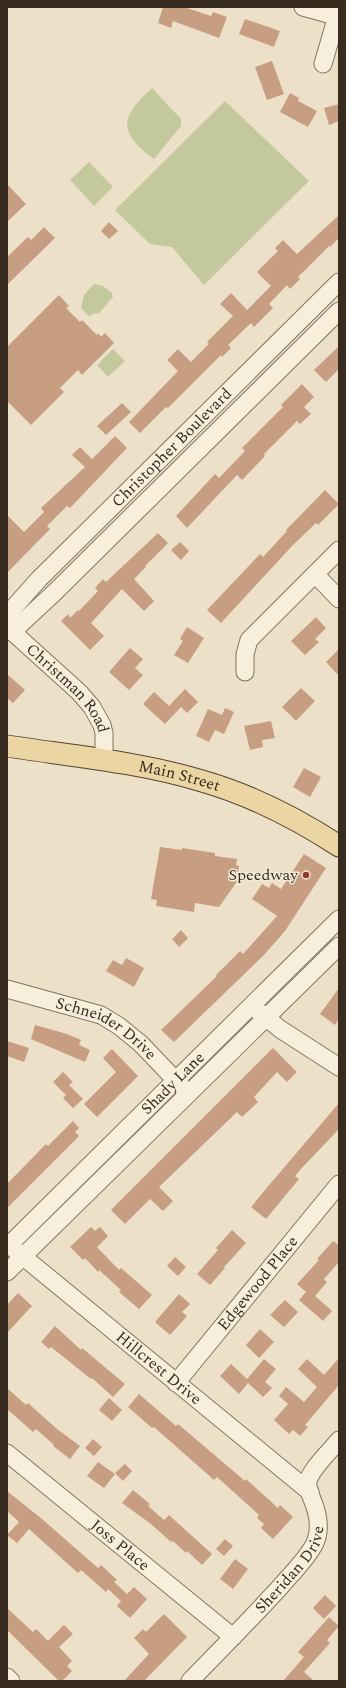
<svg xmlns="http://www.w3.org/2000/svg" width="346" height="1688" font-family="Spectral,serif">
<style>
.green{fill:#c4c99d}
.building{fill:#c79e81}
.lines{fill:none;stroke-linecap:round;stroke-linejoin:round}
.minor-casing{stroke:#86745e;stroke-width:19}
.major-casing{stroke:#554232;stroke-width:23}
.minor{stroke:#f7efdb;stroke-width:17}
.major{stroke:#ebd5a3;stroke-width:21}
.poi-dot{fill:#913233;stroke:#f4ebd7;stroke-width:1.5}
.labels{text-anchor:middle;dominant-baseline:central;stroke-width:3;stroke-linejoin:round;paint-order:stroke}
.street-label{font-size:16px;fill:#382c21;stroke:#f4ebd7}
.poi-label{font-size:16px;fill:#382c21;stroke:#f4ebd7;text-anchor:end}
</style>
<rect width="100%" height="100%" fill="#ece1c8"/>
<path class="green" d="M152,88L181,119V126L154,159C118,132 119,118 152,88Z
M225,101L309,181L204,285L172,247L150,244L115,210Z
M89,162L113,187L94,206L70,180Z
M94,284L103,286L112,293L113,297L99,313L92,314L90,317L81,308L84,295Z
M113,349L125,361L108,377L97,365Z"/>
<path class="building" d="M163,7H184L211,16L213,12L227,17L219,38L173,21L171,28L158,23Z
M245,19L280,31L274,47L239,34Z
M272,61L284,94L267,100L255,67Z
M290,93L299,98L298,101L317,111L308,127L280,112Z
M339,104V121L329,125L324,108Z
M7,184L26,204L7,222Z
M339,215V238L330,247L329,246L298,277L300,279L290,289L287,285L269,304L273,308L254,327L251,323L228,345L231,348L222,357L221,355L168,408L166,407L140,433L129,422L178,371L167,360L178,349L191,362L209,344L207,342L233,316L220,304L231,293L247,310L271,286L257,272L278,251L275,248L283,240L297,254Z
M109,222L118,231L109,239L101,231Z
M44,227L55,238L7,285V257L28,237L31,240Z
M59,295L69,306L66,308L80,322L82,320L97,335L98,333L101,337L105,333L114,343L82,375L78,370L60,388L64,392L31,425L7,401V347Z
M339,346V369L326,382L314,370Z
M302,384L314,397L304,407L311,414L300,424L297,421L264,454L265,456L242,480L237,475L187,528L176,516L215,474L219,478L245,451L242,448L283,407L281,405Z
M122,403L131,412L106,435L97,426Z
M115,436L127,448L70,508L67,506L47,526L50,529L7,573V515L24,532L44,512L41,508L85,467L72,455L80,447L92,459Z
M325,490L339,504L318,525L316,523L293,545L221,623L207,610L260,554L263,557L287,531L286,530Z
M158,533L168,543L145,566L146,567L134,579L154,601L144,611L122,589L91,623L104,636L90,650L61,621L68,614L70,618L78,610L79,611L98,591L95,588L103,579L106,582Z
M180,542L189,551L181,560L171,550Z
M316,617L326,628L315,639L319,642L305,655L291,641Z
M187,627L204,638L188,663L174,655L183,641L180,639Z
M130,648L143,659L135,668L143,675L129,690L109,672Z
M339,649V676L326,662Z
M7,674L25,690L13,703L7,698Z
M301,688L315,701L296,721L282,707Z
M185,689L198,702L187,713L181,707L165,724L143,704L154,692L169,706Z
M225,708L234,712L224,734L215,730L209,742L196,736L208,709L222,715Z
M271,721L275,738L262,740L263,747L250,750L244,726Z
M304,768L321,777L310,797L293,787Z
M160,847L182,850V848L215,853V856L237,859L236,865L239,866L236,883L219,907L195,903L194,912L156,906L157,900L151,899Z
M304,854L326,868L285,931L264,955L174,1042L161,1030L217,976L216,975L240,951L243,954L277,916L252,899L262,884L269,888L272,883L281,889Z
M181,930L188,938L179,947L172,939Z
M126,958L144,968L134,987L106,971L113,960L122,965Z
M339,988V1019L335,1025L320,1014Z
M35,1025L67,1034L81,1040L79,1045L90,1050L85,1062L31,1039Z
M7,1041L29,1048L24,1062L7,1056Z
M273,1048L297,1072L287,1082L277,1072L254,1097L258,1102L242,1117L237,1112L159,1187L173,1201L163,1211L150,1199L125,1224L111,1210Z
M112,1049L138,1076L97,1117L84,1104L116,1072L103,1058Z
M63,1072L73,1082L69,1085L83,1099L73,1108L63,1098L66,1095L53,1082Z
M339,1103V1129L300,1170L295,1176L299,1179L266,1219L251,1207L270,1184Z
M73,1121L79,1128L75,1132L79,1136L7,1208V1184L46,1144L48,1146Z
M91,1227L95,1231L100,1227L108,1236L97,1247L119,1270L121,1268L152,1295L139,1309L119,1292L121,1290L99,1270L98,1272L85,1258L83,1260L70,1247Z
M232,1230L246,1243L224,1267L225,1268L210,1285L197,1274L218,1250L216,1248Z
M333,1241L339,1245V1262L324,1279L327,1282L315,1296L332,1311L323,1321L299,1300L306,1292L297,1284L319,1260L317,1259Z
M175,1257L186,1267L178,1276L167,1266Z
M18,1293L32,1306L7,1333V1305Z
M179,1294L190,1304L182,1312L187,1316L170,1335L155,1322Z
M285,1300L298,1312L284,1327L270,1315Z
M55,1326L81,1350L82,1348L125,1384L113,1397L92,1378L91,1379L51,1347L49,1349L41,1342Z
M260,1329L274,1342L259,1358L246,1345Z
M339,1358V1385L305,1425L308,1427L300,1436L293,1430L289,1434L274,1420L288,1404L279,1396L286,1387L304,1402L317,1387L298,1369L307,1359L324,1375Z
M264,1359L276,1369L265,1382L272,1388L263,1397L248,1383L239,1394L220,1376L231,1364L247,1379Z
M7,1388L26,1405L28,1403L57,1429L80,1446L70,1459L53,1446L54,1445L36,1429L33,1432L7,1409Z
M139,1394L176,1426L178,1424L245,1481L246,1479L278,1508L280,1505L293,1517L273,1539L261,1528L264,1524L257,1518L259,1515L217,1477L214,1480L154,1427L152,1428L128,1407Z
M109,1398L122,1410L112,1421L99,1410Z
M93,1439L102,1447L94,1456L85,1448Z
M98,1462L115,1474L104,1488L87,1476Z
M125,1464L132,1471L123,1481L115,1473Z
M133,1490L150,1504L148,1506L164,1520L169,1515L212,1554L202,1565L187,1551L186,1553L173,1541L171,1542L151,1524L122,1503Z
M7,1491L42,1519L98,1568L101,1565L117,1580L114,1582L127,1594L134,1587L147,1599L130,1618L117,1606L121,1601L108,1589L106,1592L81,1570L78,1573L29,1529L17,1543L7,1535L19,1522L7,1511Z
M225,1539L233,1546L224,1556L216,1549Z
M235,1559L248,1569L233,1589L220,1579Z
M325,1595L336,1606L324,1619L313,1608Z
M7,1608L33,1632L36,1629L48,1641L64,1625L73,1634L59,1647L72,1661L67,1666L72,1671L62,1681H59L7,1630Z
M164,1614L187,1637L144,1681H124L149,1654L134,1638L143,1629L146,1632Z
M329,1617L339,1626L327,1640L330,1643L304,1672L314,1681H283L304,1657L298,1652Z"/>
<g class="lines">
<defs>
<g id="minor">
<path d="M303,7L339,17"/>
<path d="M323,64L337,16"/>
<path d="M315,574L339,599"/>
<path id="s1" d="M7,615L39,579L339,282"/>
<path id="s2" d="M7,627L79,692L92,707L102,725L104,733V761"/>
<path d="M12,632L55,592L339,311"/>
<path d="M245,672V654L249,640L339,550"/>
<path id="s3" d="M7,989L101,1015L119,1026L141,1044L183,1088"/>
<path d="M258,1011L280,1029L339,1067"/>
<path id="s4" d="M7,1247L339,919"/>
<path id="s5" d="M15,1250L310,1492"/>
<path d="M7,1272L339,946"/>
<path id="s6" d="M176,1383L339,1184"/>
<path id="s7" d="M7,1453L233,1637"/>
<path d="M7,1677L11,1681"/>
<path id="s8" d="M190,1681C220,1650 251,1619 281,1586C292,1573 307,1559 315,1543C321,1529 318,1513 312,1499C310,1493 307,1487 308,1481C311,1469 331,1450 339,1440"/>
</g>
<g id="major">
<path id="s9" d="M7,746C72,756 139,762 202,781C251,795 296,818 339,846"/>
</g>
</defs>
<use href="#minor" class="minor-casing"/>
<use href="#major" class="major-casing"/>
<use href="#minor" class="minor"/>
<use href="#major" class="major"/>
</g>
<circle class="poi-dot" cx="306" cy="875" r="4"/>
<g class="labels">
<g class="street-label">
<text stroke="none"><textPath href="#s1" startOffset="235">Christopher Boulevard</textPath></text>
<text stroke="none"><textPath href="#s2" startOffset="87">Christman Road</textPath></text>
<text stroke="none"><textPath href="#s9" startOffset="175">Main Street</textPath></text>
<text stroke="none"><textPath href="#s3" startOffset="108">Schneider Drive</textPath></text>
<text stroke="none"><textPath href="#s4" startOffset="233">Shady Lane</textPath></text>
<text stroke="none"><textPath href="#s6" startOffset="129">Edgewood Place</textPath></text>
<text stroke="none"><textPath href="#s5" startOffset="186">Hillcrest Drive</textPath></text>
<text stroke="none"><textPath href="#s7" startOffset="146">Joss Place</textPath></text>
<text stroke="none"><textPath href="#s8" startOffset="151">Sheridan Drive</textPath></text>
</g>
<g class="poi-label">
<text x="298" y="875">Speedway</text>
</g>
</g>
<rect width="346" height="1688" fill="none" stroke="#382c21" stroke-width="16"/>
</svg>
